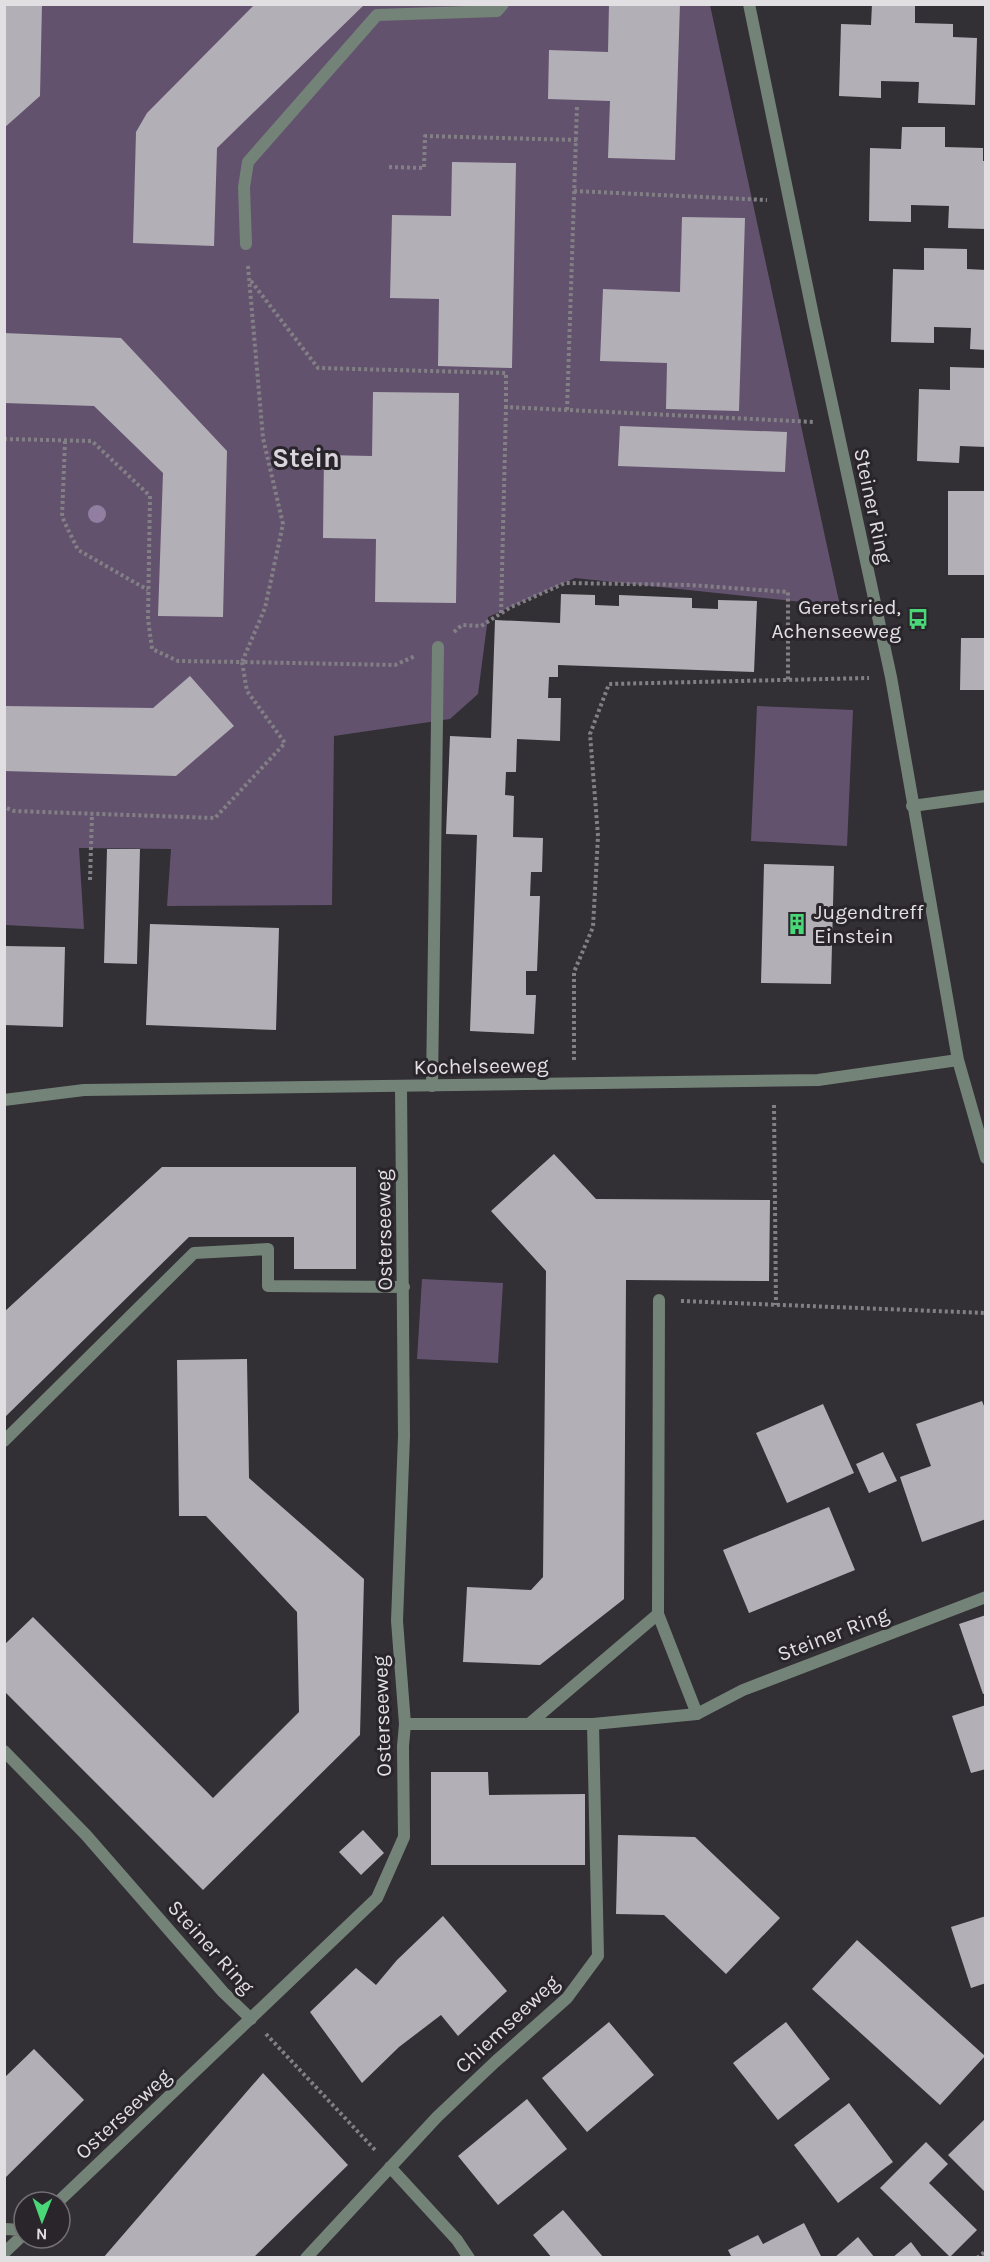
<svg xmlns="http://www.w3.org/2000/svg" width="990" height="2262" font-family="Karla,sans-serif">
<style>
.green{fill:#62526e}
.building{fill:#b3afb6}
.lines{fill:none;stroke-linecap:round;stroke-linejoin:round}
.path{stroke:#838085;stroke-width:4;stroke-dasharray:3 3;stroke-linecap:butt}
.lane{stroke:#748377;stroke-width:12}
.street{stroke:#748377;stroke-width:12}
.tree{fill:#927ea0}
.labels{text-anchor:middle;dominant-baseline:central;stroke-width:6;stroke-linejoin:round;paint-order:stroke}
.street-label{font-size:21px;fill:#e2dfe3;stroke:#29252b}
.poi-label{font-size:21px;fill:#e2dfe3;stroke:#29252b;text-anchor:end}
.district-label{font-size:27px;font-weight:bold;fill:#d9d4dc;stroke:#29252b}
</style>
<rect width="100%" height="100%" fill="#322f35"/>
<path class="green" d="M5,5H710L840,606L575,578L488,617L478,694L450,719L334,736L332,905L167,906L171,849L79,848L84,929L5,925Z
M757,706L853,710L847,846L751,841Z
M422,1279L503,1283L498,1363L417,1359Z"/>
<path class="building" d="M4,4H42L40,96L4,128Z
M255,4H365L217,148L214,246L133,243L136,132L147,113Z
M609,4H680L675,160L608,158L610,101L548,99L549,50L608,52Z
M872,4H915V23L953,24V37L977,38L975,105L918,103L919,82L881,81V98L839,96L841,24L871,25Z
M902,127H945V147L983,148V161H986V229L948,228L949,206L911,205V222L869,221L870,148L901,149Z
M452,162L516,163L512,368L438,366L439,299L390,298L392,215L451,216Z
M682,217L745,218L739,411L666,409L667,363L600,361L603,289L680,292Z
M924,248L967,249V269L986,270V350L970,349L971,328L934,327V343L891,342L893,269L924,270Z
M4,333L121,338L227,451L223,617L158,616L163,473L94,406L4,403Z
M950,367L986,368V447L960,446L959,463L917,461L919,389L950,390Z
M373,392L459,393L456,603L375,602L376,539L323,538L324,455L372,456Z
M620,426L787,432L785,472L618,466Z
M948,491H986V575H948Z
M561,594L595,595V605L619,606V595L692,598V608L718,609V600L757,601L754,672L558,665V677H549L548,698H561L560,741L517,739L516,772H506L505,795L514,796L513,837L543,838L542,872H531L530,896H540L537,971H526V995H536L534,1034L470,1031L477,835L446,834L450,736L491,738L495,620L560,623Z
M961,638H986V690H960Z
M190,676L234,726L176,776L4,771V706L153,708Z
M107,849H140L137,964L104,963Z
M764,864L834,866L831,984L761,983Z
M150,924L279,928L276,1030L146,1025Z
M4,946L65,947L63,1027L4,1025Z
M554,1154L596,1199L770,1200L769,1281L626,1280L624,1599L540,1665L463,1662L467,1587L531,1590L543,1577L546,1271L491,1211Z
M162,1167H356V1269H294V1237H189L4,1418V1312Z
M247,1359L249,1478L364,1579L360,1735L203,1890L4,1691V1645L33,1617L213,1798L299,1712L297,1612L206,1516H179L177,1360Z
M982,1401L986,1411V1519L922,1542L900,1477L931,1466L916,1424Z
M823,1404L854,1473L787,1503L756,1433Z
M883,1452L897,1481L869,1493L856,1464Z
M829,1507L855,1570L749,1613L723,1550Z
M986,1615V1693L983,1694L959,1624Z
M986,1705V1769L971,1773L952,1716Z
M431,1772H488L489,1795L585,1794V1865H431Z
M363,1830L384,1853L361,1875L339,1852Z
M618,1835L695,1837L780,1918L726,1974L664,1915L616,1914Z
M443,1916L507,1991L458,2036L441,2015L399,2047L362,2083L310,2012L356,1968L376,1985L397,1960Z
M986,1916V1983L971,1988L951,1927Z
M857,1940L985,2056L940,2105L812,1989Z
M609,2022L654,2075L587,2132L542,2078Z
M786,2022L830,2079L778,2120L733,2063Z
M34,2049L84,2100L4,2179V2078Z
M263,2073L348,2165L253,2258H103Z
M527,2099L567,2149L498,2205L458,2156Z
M849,2103L893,2162L838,2203L794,2145Z
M986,2118V2193L948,2155Z
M926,2142L948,2164L929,2183L977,2230L950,2257L880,2188Z
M563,2210L604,2258H552L533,2235Z
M804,2223L822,2258H732L728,2250L758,2235L763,2244Z
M858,2237L875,2258H834Z
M911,2242L923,2258H892Z"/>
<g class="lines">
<path class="path" d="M389,167L424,168L425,136L577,140
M574,191L767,200
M248,266L263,438L283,524L265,608L242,662L395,665L415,656
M251,281L318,368L506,373V407L814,422
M567,410L577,106
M4,439L92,441L150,496L148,619L152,649L178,661L242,662L247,691L285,743L215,818L14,811L4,807
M65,441L62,517L78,550L148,590
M501,613L506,407
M454,632L462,625L481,626L511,607L565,583L690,585L788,592V680
M90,880L92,814
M574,1060V972L593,927L598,836L590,734L609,684L869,678
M774,1105L776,1305
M681,1301L986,1313
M266,2034L376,2151
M977,2258L986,2251"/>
<path class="lane" d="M246,244L244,187L248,162L377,15L497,11L503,4
M432,1086L438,647
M659,1300L658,1614L697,1714
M4,1441L194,1253L268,1249V1286L404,1287
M405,1724H593
M529,1724L658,1614
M4,1751L86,1835L223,1992L251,2019
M58,2202L377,1898L404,1837L403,1746L405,1724L397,1621L404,1436L401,1086
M4,2229L24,2230
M4,2253L24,2234"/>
<path class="street" d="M749,4L815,325L891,677L958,1060L986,1158
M912,806L986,796
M4,1100L84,1090L818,1080L958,1060
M390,2167L457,2240L469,2258
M306,2258L437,2117L495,2062L567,1998L598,1956L593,1724L697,1714L743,1690L986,1597"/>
</g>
<circle class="tree" cx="97" cy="514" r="9"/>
<defs>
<symbol id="bus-bare" viewBox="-9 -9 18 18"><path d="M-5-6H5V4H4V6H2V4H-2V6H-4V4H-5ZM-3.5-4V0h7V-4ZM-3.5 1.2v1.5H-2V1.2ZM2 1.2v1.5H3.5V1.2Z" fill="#49d778" stroke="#29252b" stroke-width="2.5" paint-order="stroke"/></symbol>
<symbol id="building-bare" viewBox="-9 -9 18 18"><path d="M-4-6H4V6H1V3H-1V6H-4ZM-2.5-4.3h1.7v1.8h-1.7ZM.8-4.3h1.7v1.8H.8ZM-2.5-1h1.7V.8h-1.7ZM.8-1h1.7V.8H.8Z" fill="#49d778" stroke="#29252b" stroke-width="2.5" paint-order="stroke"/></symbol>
</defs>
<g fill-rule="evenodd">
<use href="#bus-bare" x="903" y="604" width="30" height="30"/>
<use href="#building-bare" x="782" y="909" width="30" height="30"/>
</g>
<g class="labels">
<g class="street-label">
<text transform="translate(873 506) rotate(78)">Steiner Ring</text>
<text transform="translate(481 1066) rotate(-1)">Kochelseeweg</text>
<text transform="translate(384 1230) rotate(-91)">Osterseeweg</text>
<text transform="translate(833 1634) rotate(-21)">Steiner Ring</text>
<text transform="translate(382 1716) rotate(-92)">Osterseeweg</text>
<text transform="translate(211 1947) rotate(48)">Steiner Ring</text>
<text transform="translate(507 2024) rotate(-43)">Chiemseeweg</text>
<text transform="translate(123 2114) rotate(-43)">Osterseeweg</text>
</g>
<g class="poi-label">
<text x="901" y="607">Geretsried,<tspan x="901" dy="24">Achenseeweg</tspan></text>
<text x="814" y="912" text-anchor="start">Jugendtreff<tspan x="814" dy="24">Einstein</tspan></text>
</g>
<g class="district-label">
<text x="306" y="458">Stein</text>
</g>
</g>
<rect width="990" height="2262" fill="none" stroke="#e2dfe3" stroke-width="12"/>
<g transform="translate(42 2220) rotate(181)"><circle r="28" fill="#29252b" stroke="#736f75" stroke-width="1.5"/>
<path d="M0-4.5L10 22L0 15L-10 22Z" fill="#49d778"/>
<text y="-9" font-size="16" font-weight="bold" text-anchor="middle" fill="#e2dfe3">N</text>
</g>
</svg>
